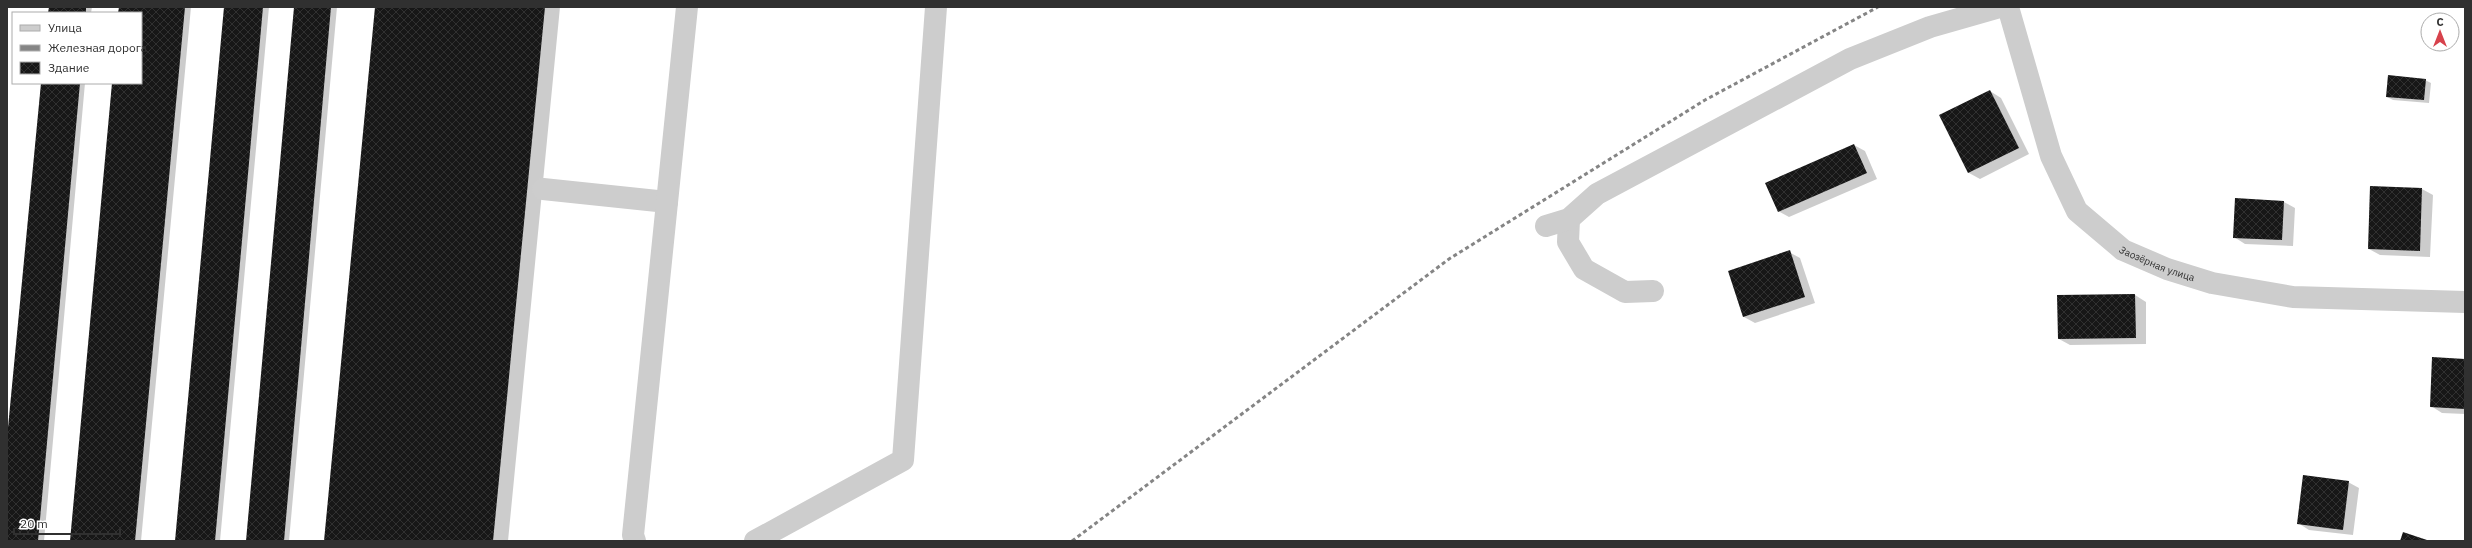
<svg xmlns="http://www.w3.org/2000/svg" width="2472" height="548" font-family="'IBM Plex Sans',sans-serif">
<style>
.shadow{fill:#0003}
.building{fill:url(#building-cross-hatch)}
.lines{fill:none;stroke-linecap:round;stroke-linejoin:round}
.minor{stroke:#cdcdcd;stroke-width:22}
.rail{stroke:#858585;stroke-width:3;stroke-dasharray:4 3;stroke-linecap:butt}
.labels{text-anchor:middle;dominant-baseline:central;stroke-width:4;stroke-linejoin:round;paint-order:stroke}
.street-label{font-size:10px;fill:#303030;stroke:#fff}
</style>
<defs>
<pattern id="building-cross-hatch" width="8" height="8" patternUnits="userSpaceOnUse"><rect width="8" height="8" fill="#171717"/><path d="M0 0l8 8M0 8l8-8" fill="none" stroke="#303030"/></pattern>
</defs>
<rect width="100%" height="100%" fill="#fff"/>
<path class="shadow" d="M50,7H92L91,13H49Z
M120,7H191L141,541H71L113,83H141V13H119Z
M225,7H269L220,541H176Z
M295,7H337L289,541H247Z
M376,7H560L508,541H325Z
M2425,80L2431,83L2429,103L2393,100L2387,97Z
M42,83H85L44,541H7V448Z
M1990,91L2001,98L2029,154L1980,179L1969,173L1941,116Z
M1854,145L1865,151L1877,179L1789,217L1778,211L1766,183Z
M2422,189L2433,195L2430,257L2380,255L2369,249Z
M2284,202L2295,208L2293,246L2245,244L2234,237Z
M1789,252L1800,258L1815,303L1755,323L1744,317L1729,271Z
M2135,295L2146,302V344L2070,345L2059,339L2058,296Z
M2465,360V414L2442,413L2431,406Z
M2348,482L2359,488L2353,535L2309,530L2298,523Z"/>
<path class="building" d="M49,7H86V13H48Z
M119,7H185L135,541H70L112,83H141V13H118Z
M224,7H263L215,541H175Z
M294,7H331L284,541H246Z
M375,7H545L493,541H324Z
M2388,75L2426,79L2424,100L2386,97Z
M41,83H80L38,541H7V438Z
M1990,90L2019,148L1968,173L1939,115Z
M1854,144L1867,173L1778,212L1765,183Z
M2370,186L2422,188L2420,251L2368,249Z
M2235,198L2284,201L2282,240L2233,238Z
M1790,250L1805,297L1743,317L1728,271Z
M2135,294L2136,338L2058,339L2057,295Z
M2432,357L2465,359V409L2430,407Z
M2303,475L2349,481L2343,530L2297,524Z
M2403,532L2430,541H2400Z"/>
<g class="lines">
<g class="minor">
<path id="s1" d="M2008,7L2051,156L2077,211L2123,250L2167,269L2212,283L2293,297L2465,302"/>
<path d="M543,189L667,202"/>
<path d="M1569,219L1568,242L1584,269L1625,292L1653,291"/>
<path d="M1546,226L1569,219L1597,194L1850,59L1930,27L2000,7"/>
<path d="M635,541L633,535L687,7"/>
<path d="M755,541L903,460L936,7"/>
</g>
<path class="rail" d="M1072,541L1449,259L1705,100L1878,7"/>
</g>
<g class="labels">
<g class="street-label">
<text stroke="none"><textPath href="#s1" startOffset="313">Заозёрная улица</textPath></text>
</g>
</g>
<rect width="2472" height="548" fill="none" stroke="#303030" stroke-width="16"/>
<rect x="12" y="12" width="130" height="72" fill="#ffffff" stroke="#acacac"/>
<rect x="20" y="25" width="20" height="6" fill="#cdcdcd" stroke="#acacac"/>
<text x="48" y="32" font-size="12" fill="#303030">Улица</text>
<rect x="20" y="45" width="20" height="6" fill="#858585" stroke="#acacac"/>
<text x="48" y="52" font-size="12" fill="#303030">Железная дорога</text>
<rect x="20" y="62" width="20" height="12" fill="url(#building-cross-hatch)" stroke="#acacac"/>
<text x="48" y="72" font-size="12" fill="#303030">Здание</text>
<g transform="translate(2440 32)"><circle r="19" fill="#ffffff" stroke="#acacac"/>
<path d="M0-3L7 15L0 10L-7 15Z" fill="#d7424c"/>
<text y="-6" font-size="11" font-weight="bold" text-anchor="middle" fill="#303030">С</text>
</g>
<path d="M14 528v6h106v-6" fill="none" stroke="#303030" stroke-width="2"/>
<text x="20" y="528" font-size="12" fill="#303030" stroke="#ffffff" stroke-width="3" paint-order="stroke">20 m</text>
</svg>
